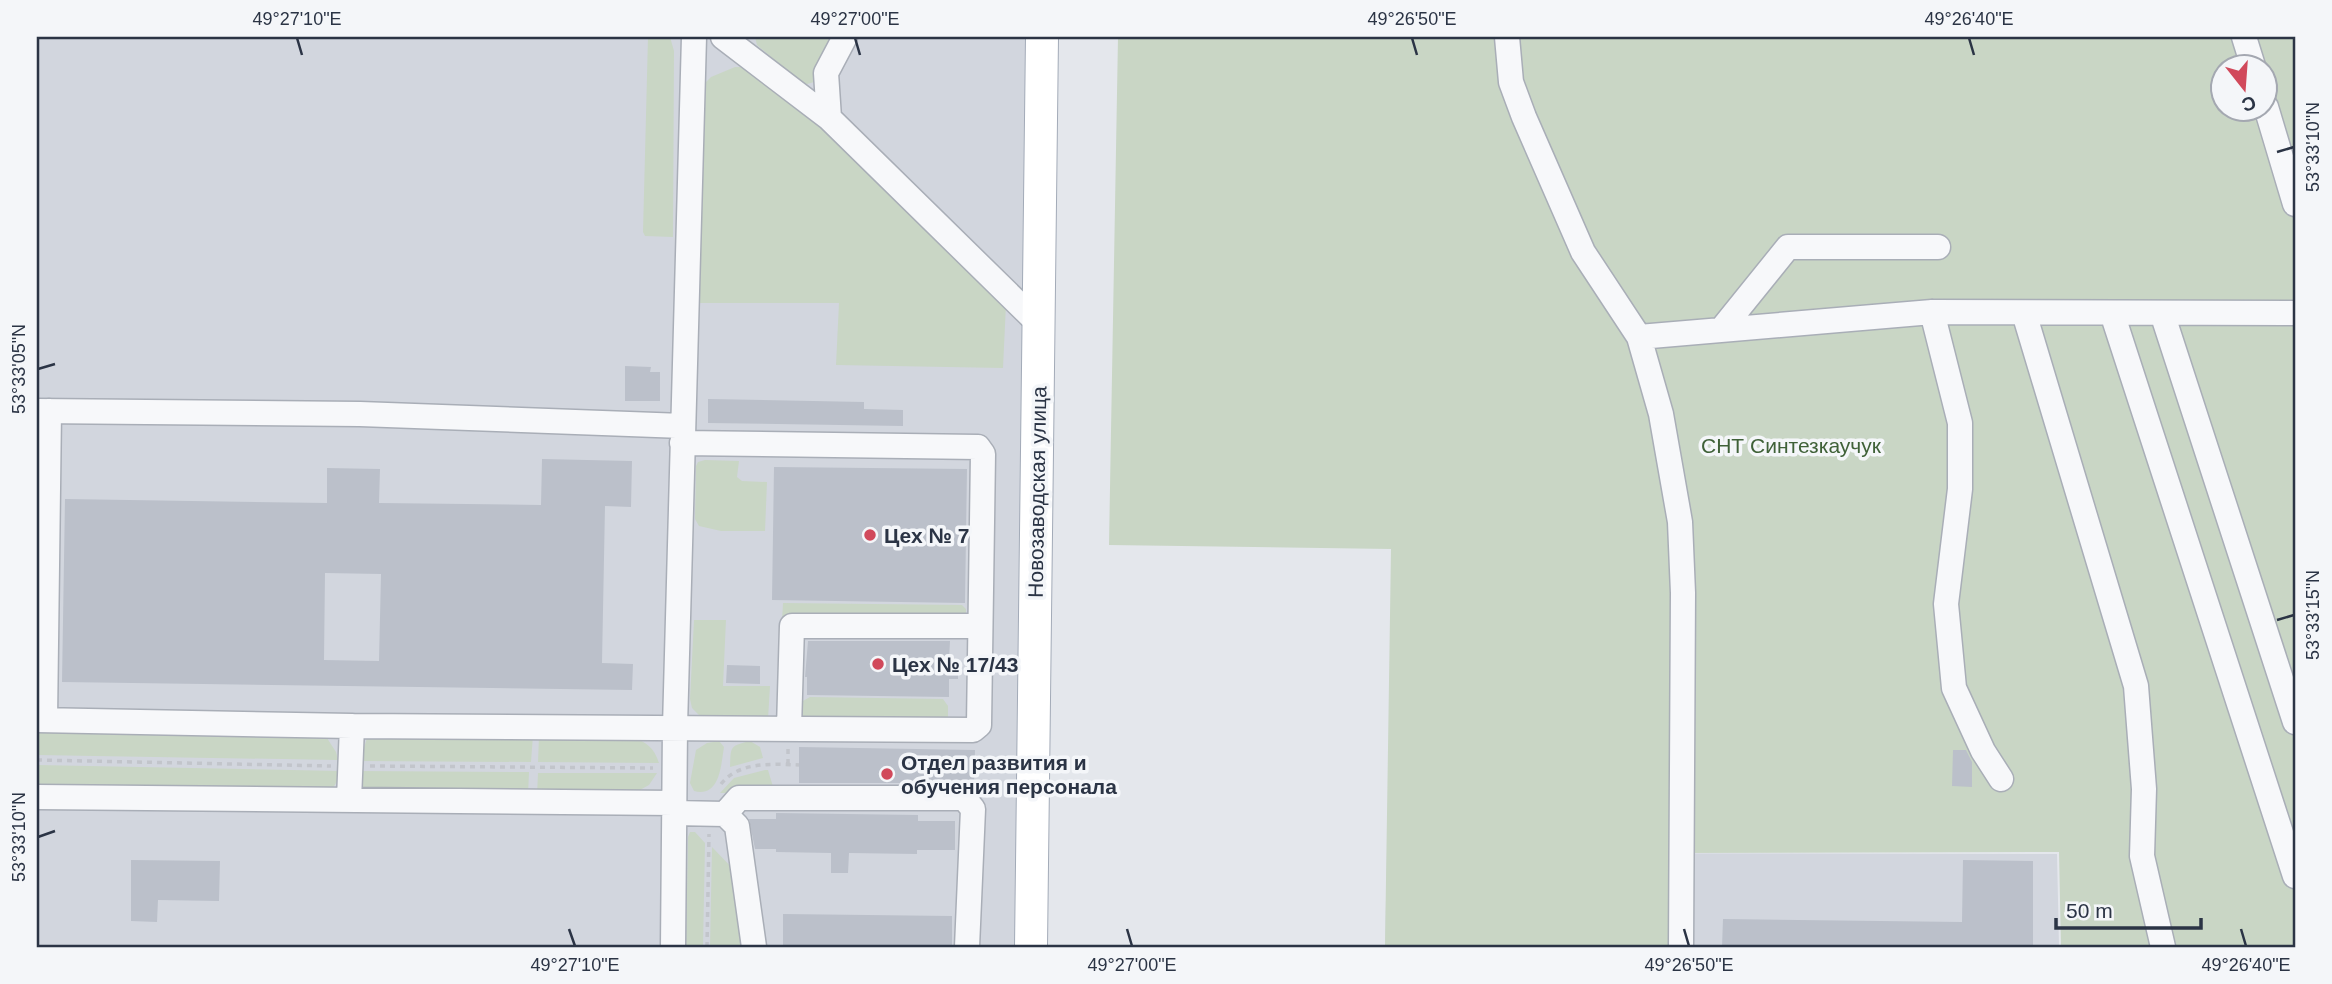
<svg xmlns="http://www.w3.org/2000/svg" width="2332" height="984" font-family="Helvetica,sans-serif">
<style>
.built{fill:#d2d6de}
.green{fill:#c9d6c5;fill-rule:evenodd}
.building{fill:#bbc0ca;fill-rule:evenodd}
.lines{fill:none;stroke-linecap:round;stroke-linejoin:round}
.minor-casing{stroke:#a9aeb7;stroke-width:27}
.major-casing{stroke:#a3abb8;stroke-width:34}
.path{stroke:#c2c5cb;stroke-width:3.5;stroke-dasharray:5 5;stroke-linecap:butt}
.minor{stroke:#f7f8fa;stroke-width:24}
.major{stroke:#fff;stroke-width:32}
.ticks{fill:none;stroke:#2b3445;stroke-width:2.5}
.poi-dot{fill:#d1495b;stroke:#f4f6f9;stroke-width:2.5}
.labels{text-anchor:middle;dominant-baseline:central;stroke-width:7;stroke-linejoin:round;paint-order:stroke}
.park-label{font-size:21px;fill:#3f6138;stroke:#f4f6f9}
.street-label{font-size:21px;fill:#2b3445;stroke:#f4f6f9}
.poi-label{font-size:21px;font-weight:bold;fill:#2b3445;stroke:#f4f6f9;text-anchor:start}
.neatline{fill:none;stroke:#2b3445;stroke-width:2.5}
.ticks-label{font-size:18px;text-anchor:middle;fill:#2b3445}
</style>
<rect width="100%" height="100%" fill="#e4e7ec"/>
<path class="built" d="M37,37H1040L1020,947H37Z
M1387,853L2057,854L2059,947H1385Z"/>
<path class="green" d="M648,37H670L674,51L673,237L645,236L643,232Z
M755,37H831L820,58L814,82L804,85L757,45Z
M1118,37H2295V947H2061L2059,852L1676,853L1674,947H1385L1391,549L1109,545ZM2224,66H2266V108H2224Z
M735,67H743L814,118L1006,304L1003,368L836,365L839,303H694L704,84L711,77Z
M705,460L739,461L737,477L742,481L767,482L765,531H721L699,526L695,519L696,466L698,462Z
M783,603L962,605L966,609V617L782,621Z
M694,620H726L723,686H770L768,719L701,717L692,708L690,699Z
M810,697L943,699L948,706V721L800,718L801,702Z
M37,730L327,738L336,752L338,760L37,755Z
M533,735L531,762L360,761L367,738Z
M539,736L633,738C647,742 654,748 659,763L538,762Z
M719,741L724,747C721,765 720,798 694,791L690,783L696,750L707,743Z
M750,741L760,747L763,758L730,767C731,747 729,746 750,741Z
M37,765L340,771L339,778L333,788L37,786Z
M765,770H768L774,790L770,793H720L734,778Z
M358,771L529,772L528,795L361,791Z
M538,773H657L649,785L638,791L537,795Z
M690,832H695L705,843L703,947H686L688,837Z
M712,847L737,873L746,947H710Z"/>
<path class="building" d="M625,366L651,367L650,372H660V401H625Z
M708,399L864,402V409L903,410V426L708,423Z
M542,459L632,461L631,507L605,506L602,663L633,664L632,690L62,682L65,499L327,503V468L380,469L379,503L541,505ZM325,573L381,574L379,661L324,660Z
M774,467L967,469L965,603L772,600Z
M808,641H950L949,660H958V679H949V697L807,695V677H805Z
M727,665L760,666V684L726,683Z
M799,747L975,750L974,786L964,783H799Z
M1953,750H1966L1972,762V787L1952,786Z
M776,813L918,815V821H955V850H917V854L849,853L848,873H831V853L776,852V849H755L749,819H776Z
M131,860L220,861L219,901L158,900L157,922L131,921Z
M1963,860L2033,861V947H1722L1723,919L1962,922Z
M783,914L952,916V947H783Z"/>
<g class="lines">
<defs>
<path id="minor" d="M723,37L829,118L1039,324
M1507,37L1511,82L1524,117L1583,252L1639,337L1932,312L2295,313
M2244,37L2253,66
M2266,107L2295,204
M829,118L826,73L845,37
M1932,312L1960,423V489L1946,604L1954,688L1983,751L2001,779
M2024,313L2136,686L2144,789L2142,856L2163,947
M2112,313L2295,876
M2162,313L2295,722
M1721,330L1788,247H1938
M1639,337L1661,414L1680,522L1683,593L1681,947
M37,411L360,414L683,426
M37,720L352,726L973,730L979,725L983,454L978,447L682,443
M45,720L49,411
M789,728L792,626H980
M37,797L674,803
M349,800L352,726
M674,813L725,814L737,826L754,947
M725,814L739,798H964L973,809L967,947
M673,947L675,727L694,37"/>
<path id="major" d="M1031,947L1042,37"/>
</defs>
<use href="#minor" class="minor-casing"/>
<use href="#major" class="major-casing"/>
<path class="path" d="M37,760L331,766
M788,764V748
M370,766L653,768
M721,784C739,761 773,764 799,765
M707,947L709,834"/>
<use href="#minor" class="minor"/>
<use href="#major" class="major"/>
</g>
<path class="ticks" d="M297,38L302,55M855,38L860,55M1412,38L1417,55M1969,38L1974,55M2277,152L2294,147M38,369L55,364M2277,620L2294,615M38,837L55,831M569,929L575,946M1127,929L1132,946M1684,929L1689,946M2241,929L2246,946"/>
<g class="poi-dot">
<circle cx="870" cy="535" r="7"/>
<circle cx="878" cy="664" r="7"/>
<circle cx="887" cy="774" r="7"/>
</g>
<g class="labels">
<g class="park-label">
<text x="1791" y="445">СНТ Синтезкаучук</text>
</g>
<g class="street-label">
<text transform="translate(1037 492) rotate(-89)">Новозаводская улица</text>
</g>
<g class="poi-label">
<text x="884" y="535">Цех № 7</text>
<text x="892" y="664">Цех № 17/43</text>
<text x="901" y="762">Отдел развития и<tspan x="901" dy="24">обучения персонала</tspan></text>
</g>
</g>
<rect width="2332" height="984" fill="none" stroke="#f4f6f9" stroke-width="77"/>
<g transform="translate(2244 88) rotate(163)"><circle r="33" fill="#f4f6f9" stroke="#a4a8b1" stroke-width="2"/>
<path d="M0-5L12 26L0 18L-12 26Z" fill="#d1495b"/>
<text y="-10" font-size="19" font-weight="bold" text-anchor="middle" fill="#2b3445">С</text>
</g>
<path d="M2056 918v10h145v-10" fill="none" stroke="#2b3445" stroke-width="3.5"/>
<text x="2066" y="918" font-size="21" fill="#2b3445" stroke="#f4f6f9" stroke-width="5" paint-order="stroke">50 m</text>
<rect x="38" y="38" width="2256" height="908" class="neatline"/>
<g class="ticks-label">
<text x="297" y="25">49°27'10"E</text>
<text x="855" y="25">49°27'00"E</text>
<text x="1412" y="25">49°26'50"E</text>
<text x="1969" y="25">49°26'40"E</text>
<text transform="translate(2313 147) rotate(-90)" y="6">53°33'10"N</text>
<text transform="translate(19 369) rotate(-90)" y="6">53°33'05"N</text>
<text transform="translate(2313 615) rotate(-90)" y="6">53°33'15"N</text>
<text transform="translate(19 837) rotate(-90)" y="6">53°33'10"N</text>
<text x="575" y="971">49°27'10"E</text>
<text x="1132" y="971">49°27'00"E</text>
<text x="1689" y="971">49°26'50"E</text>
<text x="2246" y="971">49°26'40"E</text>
</g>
</svg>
